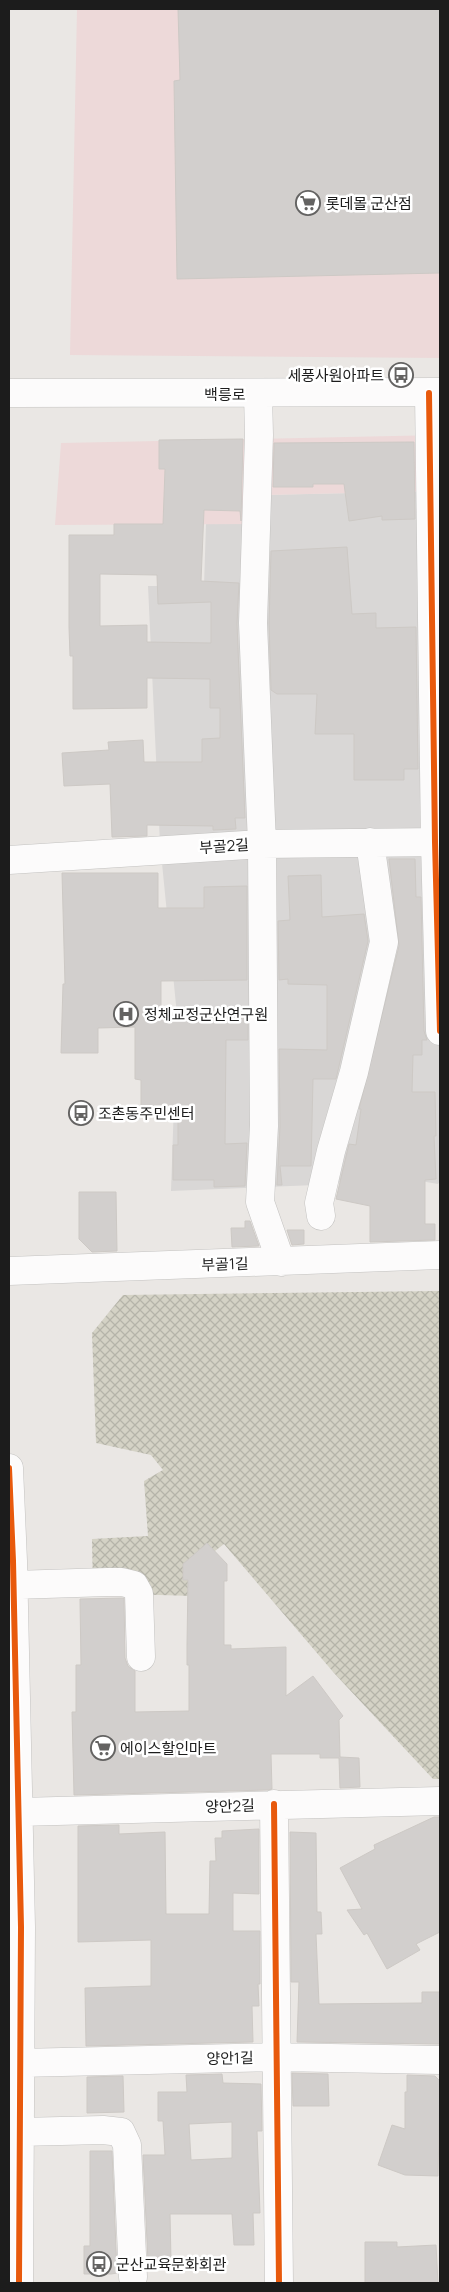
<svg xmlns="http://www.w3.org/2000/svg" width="449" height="2292" font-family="Manrope,'Noto Sans KR',sans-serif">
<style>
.residential{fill:#d9d7d6}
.commercial{fill:#edd9d9}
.construction{fill:url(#construction-cross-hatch)}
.building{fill:#d2cfcd;stroke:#cdc9c5;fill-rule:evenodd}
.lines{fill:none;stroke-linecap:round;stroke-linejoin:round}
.minor-casing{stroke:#c3c2c0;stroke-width:29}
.minor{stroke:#fcfbfb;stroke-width:28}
.cycleway-casing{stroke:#fff;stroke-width:9}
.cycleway{stroke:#e8590c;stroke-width:6}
.labels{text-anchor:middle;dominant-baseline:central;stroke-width:5;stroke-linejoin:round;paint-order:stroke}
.poi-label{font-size:15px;fill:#1c1c1c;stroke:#fff;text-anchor:start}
.street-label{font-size:15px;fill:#1c1c1c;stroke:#fff}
</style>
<defs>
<pattern id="construction-cross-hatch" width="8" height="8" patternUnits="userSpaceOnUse" patternTransform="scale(1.25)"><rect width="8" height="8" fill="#d4d2c5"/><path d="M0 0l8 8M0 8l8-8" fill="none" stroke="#b5b4a9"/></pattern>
</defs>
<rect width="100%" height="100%" fill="#eae7e4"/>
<path class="residential" d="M440,491V1181L438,1184L391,1176L315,1185L171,1191L177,1015L160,843L148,586H204L206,524H266L265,495Z"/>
<path class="commercial" d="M77,9H440V358L70,355Z
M440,435V491L265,495L266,524L55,525L61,443Z"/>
<path class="construction" d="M440,1291V1779H433L334,1673L224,1544L193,1568V1596L93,1593L92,1539L148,1536L144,1481L163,1470L151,1455L96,1443L92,1333L123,1295Z"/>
<path class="building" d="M178,9H440V273L177,279L174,81L180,80Z
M243,439L241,521L240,511L204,510L201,581L239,583L237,624L245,818H235L236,829L213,830V826L147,825V836L112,837L110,784L64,786L62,753L109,750L108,742L143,740L144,762H202V739L220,738V708H210V679L147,678V708L73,709V656H70L69,627V535H114V524H163L165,469H159V440ZM100,574L157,575L158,604L211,602V643L147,642V625L100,626Z
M414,442L415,519L382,520V516L349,521L344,484H313V487H273L274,443Z
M347,547L352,614L376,613V628L416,627L418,769H404V780H354V734H315L317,694H277L271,690L269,623L271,551Z
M389,859H415L416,897H421L424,1031L427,1040H422V1055H413L412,1092H435L436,1136H434L436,1179L425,1180V1224H435V1240L370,1242V1206L336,1199L349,1144L356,1145L361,1109H359L399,946Z
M62,873H158V908H204V887L247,886V980L161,981V1015L248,1016V1040H226L225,1144L247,1143L245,1186L214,1187V1180H173V1145H178V1110L141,1109V1080L135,1079V1027L98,1028V1053H61L63,984H65Z
M321,875L322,917L364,914L368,941L336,1079H313L311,1166H280L282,1185H277L280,1126L279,1049L327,1050V985L288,984V979L279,980L278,921L290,920L288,876Z
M79,1192H116L117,1251L92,1252L79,1239Z
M245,1221H250L259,1246L232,1247L231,1228H245Z
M287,1230H304V1244L292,1245Z
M207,1543L227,1564V1581H224V1645H231V1649L286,1647V1696L313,1676L343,1716L339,1720L340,1757L359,1758L360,1787L340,1788L339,1758H320V1754H271L272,1789L268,1790L74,1795L72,1712H76V1665H81L80,1599L124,1598L125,1658L128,1666L135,1671V1712L189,1711V1665H187V1645L188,1580H183V1564Z
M434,1817H440V1932L416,1944L420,1950L387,1969L367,1933L364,1935L347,1910L362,1909L340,1868L375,1849L374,1845Z
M119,1825V1834L165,1832L166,1914H209L210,1861H216L215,1838H222V1831L259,1829V1894L233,1893V1931H260V1984H258L259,2006H252L253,2042L86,2046L85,1988L151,1986V1940L78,1942V1826Z
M290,1832L316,1833L317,1912H321L322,1934H316L319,2004L422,2003V1992H440V2044L297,2042L299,1982H291Z
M292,2073L328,2074L329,2106H293Z
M222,2074L223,2083L261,2084L262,2131H257L260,2213H253L254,2245H234L232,2214H170L171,2261L148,2262L143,2155H165L163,2121H158V2092H187L186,2075ZM232,2122V2158L191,2160L189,2124Z
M407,2075L435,2076L440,2081L438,2176L405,2175L378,2165L392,2125L405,2129V2092H407Z
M123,2076L124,2112L87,2113V2077Z
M90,2151H112L117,2273L111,2274H84V2246H90Z
M365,2242H397V2247L436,2245L438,2283H365Z"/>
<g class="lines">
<defs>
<path id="minor" d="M9,393L440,392
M429,393L435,842L440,1031
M258,394L259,435L253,623L262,844L264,1126L260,1202L281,1262
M9,860L262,844L440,842
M321,1216L319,1203L331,1151L354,1072L384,942L370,842
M9,1271L440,1255
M9,1468L13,1561L21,1927L19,2283
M14,1585L108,1582H122L134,1585L139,1594L141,1657
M274,1804L279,2283
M19,1812L440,1801
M19,2063L276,2057L440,2060
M19,2132L103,2130L121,2132L127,2145L133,2277"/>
</defs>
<use href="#minor" class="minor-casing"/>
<use href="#minor" class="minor"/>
<defs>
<path id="cycleway" d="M429,393L435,842L440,1031
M9,1468L13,1561L21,1927L19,2283
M274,1804L279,2283"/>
</defs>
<use href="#cycleway" class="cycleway-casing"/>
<use href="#cycleway" class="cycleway"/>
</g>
<defs>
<symbol id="supermarket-ring" viewBox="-11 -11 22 22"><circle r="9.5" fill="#fff" stroke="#646362" stroke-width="1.5"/><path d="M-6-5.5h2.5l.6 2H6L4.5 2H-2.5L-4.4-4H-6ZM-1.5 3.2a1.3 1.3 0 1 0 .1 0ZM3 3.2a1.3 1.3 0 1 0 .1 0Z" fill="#646362"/></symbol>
<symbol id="bus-ring" viewBox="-11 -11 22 22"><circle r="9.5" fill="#fff" stroke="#646362" stroke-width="1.5"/><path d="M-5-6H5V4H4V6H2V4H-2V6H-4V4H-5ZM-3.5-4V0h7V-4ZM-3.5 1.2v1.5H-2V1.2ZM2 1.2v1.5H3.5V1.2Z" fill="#646362"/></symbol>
<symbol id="hospital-ring" viewBox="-11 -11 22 22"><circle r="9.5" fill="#fff" stroke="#646362" stroke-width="1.5"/><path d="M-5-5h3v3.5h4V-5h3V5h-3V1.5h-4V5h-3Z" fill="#646362"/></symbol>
</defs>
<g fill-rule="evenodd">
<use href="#supermarket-ring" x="294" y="189" width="28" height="28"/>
<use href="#bus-ring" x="387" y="361" width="28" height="28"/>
<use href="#hospital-ring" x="112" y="1000" width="28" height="28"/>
<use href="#bus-ring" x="67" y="1099" width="28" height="28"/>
<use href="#supermarket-ring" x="89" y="1734" width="28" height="28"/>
<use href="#bus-ring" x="85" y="2250" width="28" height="28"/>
</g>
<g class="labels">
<g class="poi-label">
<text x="326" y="203">롯데몰 군산점</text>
<text x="384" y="375" text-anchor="end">세풍사원아파트</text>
<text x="144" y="1014">정체교정군산연구원</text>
<text x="98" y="1113">조촌동주민센터</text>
<text x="120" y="1748">에이스할인마트</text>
<text x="116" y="2264">군산교육문화회관</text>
</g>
<g class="street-label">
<text x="225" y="394">백릉로</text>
<text transform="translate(224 846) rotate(-4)">부골2길</text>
<text transform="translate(225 1264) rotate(-2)">부골1길</text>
<text transform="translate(230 1806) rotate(-2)">양안2길</text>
<text transform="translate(230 2058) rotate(-1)">양안1길</text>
</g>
</g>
<rect width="449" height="2292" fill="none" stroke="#1c1c1c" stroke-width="20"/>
</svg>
